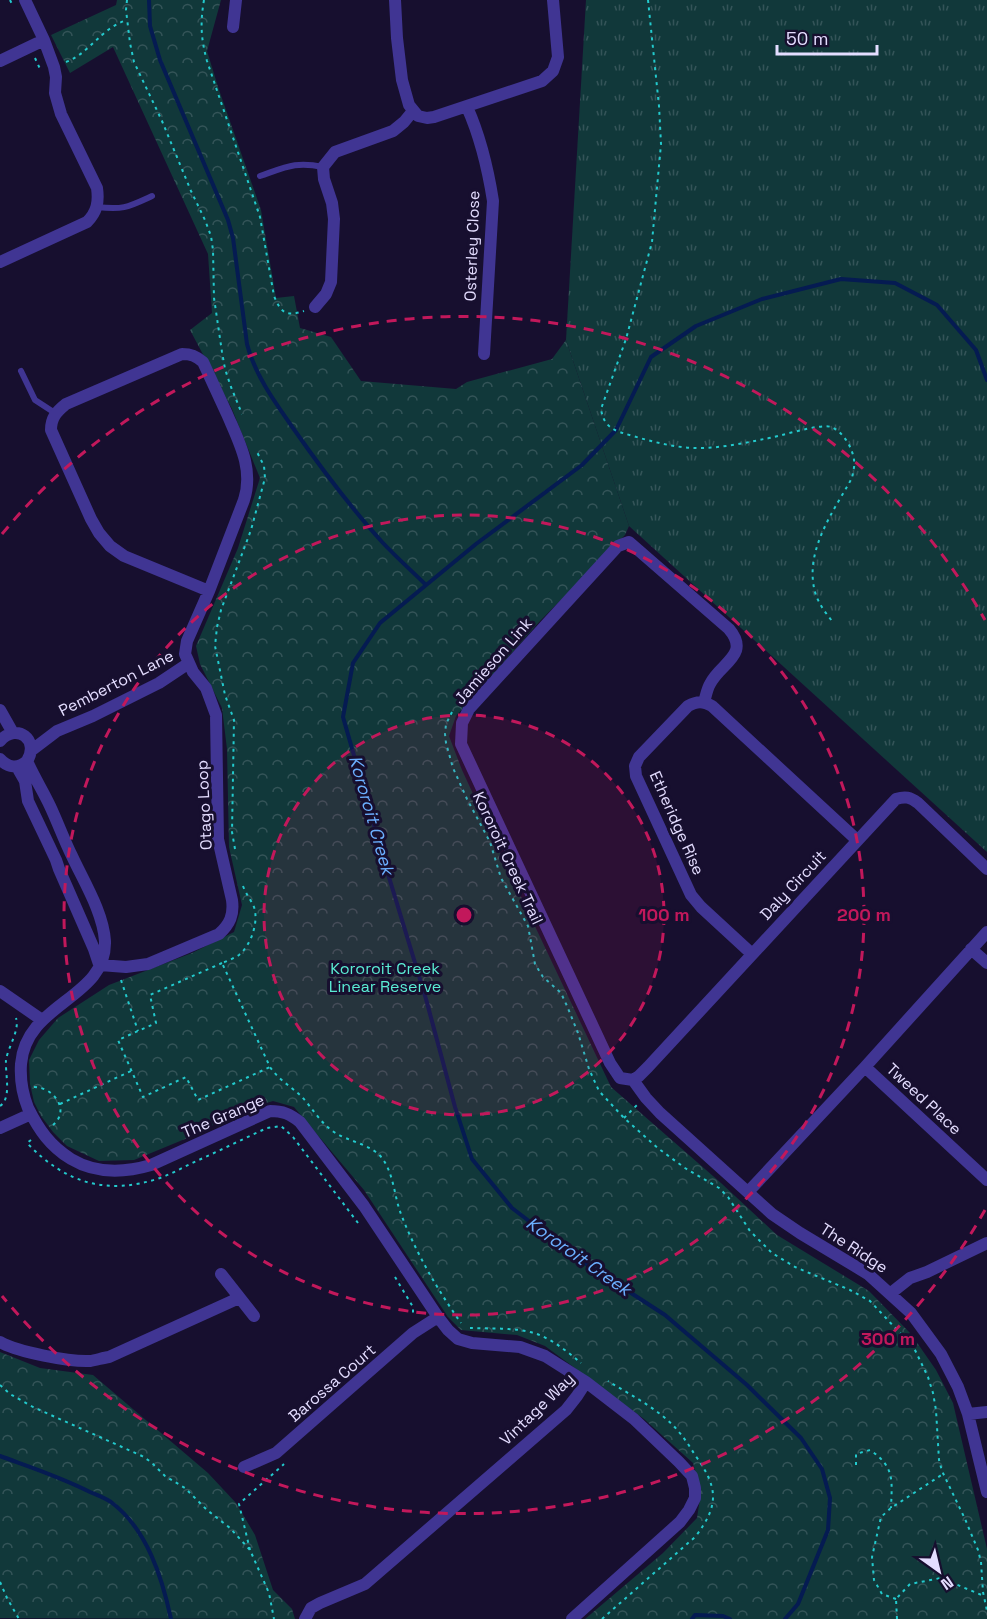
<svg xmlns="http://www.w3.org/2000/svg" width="987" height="1619" font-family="'Space Grotesk',sans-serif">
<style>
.grass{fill:url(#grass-tufts)}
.forest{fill:url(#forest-crowns)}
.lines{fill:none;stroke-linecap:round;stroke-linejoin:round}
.stream{stroke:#051b52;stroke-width:4}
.path{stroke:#23cacd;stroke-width:2;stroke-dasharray:3 4.5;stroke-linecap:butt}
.lane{stroke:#403593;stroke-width:6}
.street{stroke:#403593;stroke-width:12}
.ring{fill:none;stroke:#c2185b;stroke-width:3;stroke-dasharray:10 8}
.labels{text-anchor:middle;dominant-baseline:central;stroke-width:6;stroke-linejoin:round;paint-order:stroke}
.street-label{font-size:16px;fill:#e4ddff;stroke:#170f2f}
.park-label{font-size:16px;fill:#5bedd4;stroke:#170f2f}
.water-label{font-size:18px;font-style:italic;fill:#6bafff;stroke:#170f2f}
.centre{fill:#c2185b;stroke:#170f2f;stroke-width:3}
.ring-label{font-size:18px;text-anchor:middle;font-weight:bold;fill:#c2185b;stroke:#170f2f;stroke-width:6;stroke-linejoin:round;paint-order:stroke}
</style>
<defs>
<pattern id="grass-tufts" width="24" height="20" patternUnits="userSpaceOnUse" patternTransform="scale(1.5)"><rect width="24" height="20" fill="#11383a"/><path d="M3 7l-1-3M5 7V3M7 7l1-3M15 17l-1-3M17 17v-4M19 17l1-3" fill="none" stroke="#345458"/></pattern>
<pattern id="forest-crowns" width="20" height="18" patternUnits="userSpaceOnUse" patternTransform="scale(1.5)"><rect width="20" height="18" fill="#11383a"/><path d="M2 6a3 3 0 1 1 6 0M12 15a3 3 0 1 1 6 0" fill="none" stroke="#345458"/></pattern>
</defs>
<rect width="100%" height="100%" fill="#170f2f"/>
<path class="grass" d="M586,0H987V852L629,526L566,340Z"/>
<path class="forest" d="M117,0H221L207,51L219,90L261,210L276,298L294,296L300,328L331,337L361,381L456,389L467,382L552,359L566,340L629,526L625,535L540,621L456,716L449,736L462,770L498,848L611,1087L721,1183L777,1235L869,1291L911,1334L936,1370L953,1403L987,1549V1619H585L663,1553L697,1518L701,1492L693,1463L644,1419L545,1346L517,1335L461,1330L448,1317L364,1190L294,1107L273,1101L244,1110L185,1139L134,1160L99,1161L67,1146L53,1132L41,1116L34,1102L30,1084L29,1060L39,1040L58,1018L109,985L192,953L234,932L242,905L229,847L227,749L222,708L200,664L196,646L238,548L260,478L232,409L190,330L212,313L208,254L113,47L70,73L51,35L116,5Z
M0,1352L40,1368L93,1375L208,1473L236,1503L255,1535L273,1590L292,1609L295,1619L0,1618Z"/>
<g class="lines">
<path class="stream" d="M149,0L150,26L160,60L228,220L233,238L247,344C255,375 274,401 293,428C321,468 350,507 383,543C397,558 412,571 426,585
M0,1456C30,1467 61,1477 90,1492C97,1495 105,1498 111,1502C147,1529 162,1577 171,1619
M692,1619L695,1615L723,1616L730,1619
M785,1619L798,1604L828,1530L830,1498L822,1469L801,1438L747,1385L665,1315L577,1258L512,1208L472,1159L455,1107L426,999L388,874L343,717L353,663L380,623L476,544L582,465L616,430L651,357L696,326L762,299L841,279L895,283L937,305L976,350L987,380"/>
<path class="path" d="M10,0L13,6
M127,0L126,10L130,43L134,62L162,121L191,191L205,220L211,236L213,250L214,298L222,352L225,369L231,387L242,414
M204,0C200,23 201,39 207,61L260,217L274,296C281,313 286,317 304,311
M648,0L659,106L661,144L652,242L626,339L601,409C604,429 616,431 633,436C657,443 680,449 705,448C725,447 745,443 764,439C779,437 819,423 831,427C843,431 853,449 854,460C855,466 853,472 852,478C833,512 804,551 815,592C818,603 825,612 832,621
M35,58L41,71
M66,62C90,53 101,28 127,20
M452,712L446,724L445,734L446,743L453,768L467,799L490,842L501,878L528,926L535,964L543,977L561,993L567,1006L578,1033L589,1069L599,1091L624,1118L659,1149L685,1168L719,1188L728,1197L750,1231L772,1253L795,1267L850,1290L870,1301L914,1348L928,1377L933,1393L936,1410L939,1460L942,1471L965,1519L978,1550L981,1562L983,1592L987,1611
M235,849L232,832L234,720L225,695L215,646L217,627L221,610L251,530L265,478L264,466L256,450
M243,886C246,894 251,900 254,907C259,922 251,945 239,955C234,958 228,961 222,963L270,1067C278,1079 290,1086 300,1095C312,1107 320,1123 334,1132C349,1142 371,1144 382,1158C394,1174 394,1196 401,1214C416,1253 437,1289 461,1323
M222,963L150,995L156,1023L118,1040L143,1097L186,1077L198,1100L270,1067
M121,980L138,1031
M34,1087C53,1087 71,1110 53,1125
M60,1104L131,1071
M0,1106C12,1098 5,1074 6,1060C8,1047 20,1030 16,1018
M624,1118L637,1105
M31,1140L27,1143C65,1183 107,1196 160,1178C174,1173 187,1165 201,1159C223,1149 245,1138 267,1128L281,1126L293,1137L358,1223
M395,1277L413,1307V1317
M470,1328C491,1329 517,1327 537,1334C553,1340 568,1352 581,1363
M0,1385L10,1394L33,1407L142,1456L151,1462L165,1476L185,1488L207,1510L230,1528L250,1550L269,1593L274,1619
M856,1465V1454L870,1450C895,1467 892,1480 891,1508
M250,1550L239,1504L284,1464
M0,1582L7,1598L19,1619
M896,1599L882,1594L874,1580L872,1557L881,1517L891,1508L943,1474
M602,1619L695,1537C720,1505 718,1487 695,1455C690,1447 685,1439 679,1432C661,1410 632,1396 608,1381
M897,1619L896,1599L910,1584L941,1578L984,1596"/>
<path class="lane" d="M260,176C286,167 296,161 323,167
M97,207C124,210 128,207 152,196
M21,371L35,400L55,413"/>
<path class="street" d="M395,0L397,38L402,80L409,105L418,116L427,118L434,117L542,81L553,71L558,57L553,0
M233,27L236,0
M0,61L44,40
M467,107C480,136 488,169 493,201L484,354
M0,262L87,222C97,212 99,202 97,188L61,114L55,93L56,77L54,67L44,40L25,0
M315,307L326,294L331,282L334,219L332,203L324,179L323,167L335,152L393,131L404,122L413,111
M0,710L13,733
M0,741C17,722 40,740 27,761C18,769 8,768 0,759
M32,750L57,731L93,716L159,683L189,663
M27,761C34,777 43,791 50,806C58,823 64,840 72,856C84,882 103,912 105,941C107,999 26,1002 21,1064C20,1079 22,1093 28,1108C39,1130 50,1146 71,1159C96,1174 124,1173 151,1165L270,1111C283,1111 290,1114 300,1122L364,1206L438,1317L448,1330L458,1339L472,1343L520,1347L545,1356L586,1382L634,1419L679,1462L692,1476L695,1488V1498L689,1510L680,1522L572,1619
M17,767L25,781L28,801L56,860L59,869L94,949L99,964
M971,949L987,963
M752,954L701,907L691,895L636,776L635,766L639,757L688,706C697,701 703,701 712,706L857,840
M100,965L126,967L148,964L219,934C230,924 234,915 232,900L218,839L216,715L206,688L193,672L185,654L187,641L209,591L244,500C254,469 239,442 227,414C219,397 211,379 203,362C196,356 191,354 182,354L66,404C56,412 51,418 51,430L91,519L99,533L110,546L124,556L209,591
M0,991L42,1020
M865,1067L987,1180
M633,1080L620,1078L610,1063L461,744L462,723L469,709L618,546L629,542L729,629C751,655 720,663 710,684C707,689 706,696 704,702
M633,1080L646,1098L660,1113L772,1214L800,1233L868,1274L911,1313L941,1354L958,1387L968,1414L987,1492
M633,1080L639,1076L648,1067L896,799C905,796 910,797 918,803L987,869
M0,1128L31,1114
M748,1192L865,1067L987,932
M221,1274L254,1316
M891,1293L910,1278L927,1272L987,1243
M0,1342C17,1352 70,1362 90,1361C96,1360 103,1358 109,1357L239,1298
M968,1414L987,1412
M244,1467L276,1453L413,1333L438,1317
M305,1619L311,1608L320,1603L365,1584L566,1410L577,1396L586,1382"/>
</g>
<circle cx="464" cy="915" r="200" fill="#c2185b" fill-opacity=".12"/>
<g class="ring">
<circle cx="464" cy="915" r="200"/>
<circle cx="464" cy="915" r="400"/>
<path d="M985 1210A599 599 0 0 1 2 1296M2 534A599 599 0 0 1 985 620"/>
</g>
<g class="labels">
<g class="street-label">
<text transform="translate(472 246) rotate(-88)">Osterley Close</text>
<text transform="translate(493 661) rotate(-49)">Jamieson Link</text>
<text transform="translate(116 683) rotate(-27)">Pemberton Lane</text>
<text transform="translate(204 805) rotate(-93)">Otago Loop</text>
<text transform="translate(677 823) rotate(66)">Etheridge Rise</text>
<text transform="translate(508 858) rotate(65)">Kororoit Creek Trail</text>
<text transform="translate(793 885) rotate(-47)">Daly Circuit</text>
<text transform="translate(924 1099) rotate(43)">Tweed Place</text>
<text transform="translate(223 1116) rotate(-23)">The Grange</text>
<text transform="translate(854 1248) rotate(33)">The Ridge</text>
<text transform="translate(332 1383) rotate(-41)">Barossa Court</text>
<text transform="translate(537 1409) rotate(-44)">Vintage Way</text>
</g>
<g class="park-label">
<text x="385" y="968">Kororoit Creek<tspan x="385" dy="18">Linear Reserve</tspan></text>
</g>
<g class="water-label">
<text transform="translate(372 815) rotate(74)">Kororoit Creek</text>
<text transform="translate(579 1256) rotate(35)">Kororoit Creek</text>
</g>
</g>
<circle cx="464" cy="915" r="9" class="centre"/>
<g class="ring-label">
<text x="664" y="921">100 m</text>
<text x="864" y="921">200 m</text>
<text x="888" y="1345">300 m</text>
</g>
<g transform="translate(939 1571) rotate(146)" stroke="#170f2f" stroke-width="4.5" paint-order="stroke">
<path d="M0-4.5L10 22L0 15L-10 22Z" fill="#e4ddff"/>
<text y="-9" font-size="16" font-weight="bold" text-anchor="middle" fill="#e4ddff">N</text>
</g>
<path d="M777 45v9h100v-9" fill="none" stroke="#e4ddff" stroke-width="3"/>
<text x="786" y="45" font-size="18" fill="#e4ddff" stroke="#170f2f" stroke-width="4.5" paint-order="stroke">50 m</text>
</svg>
